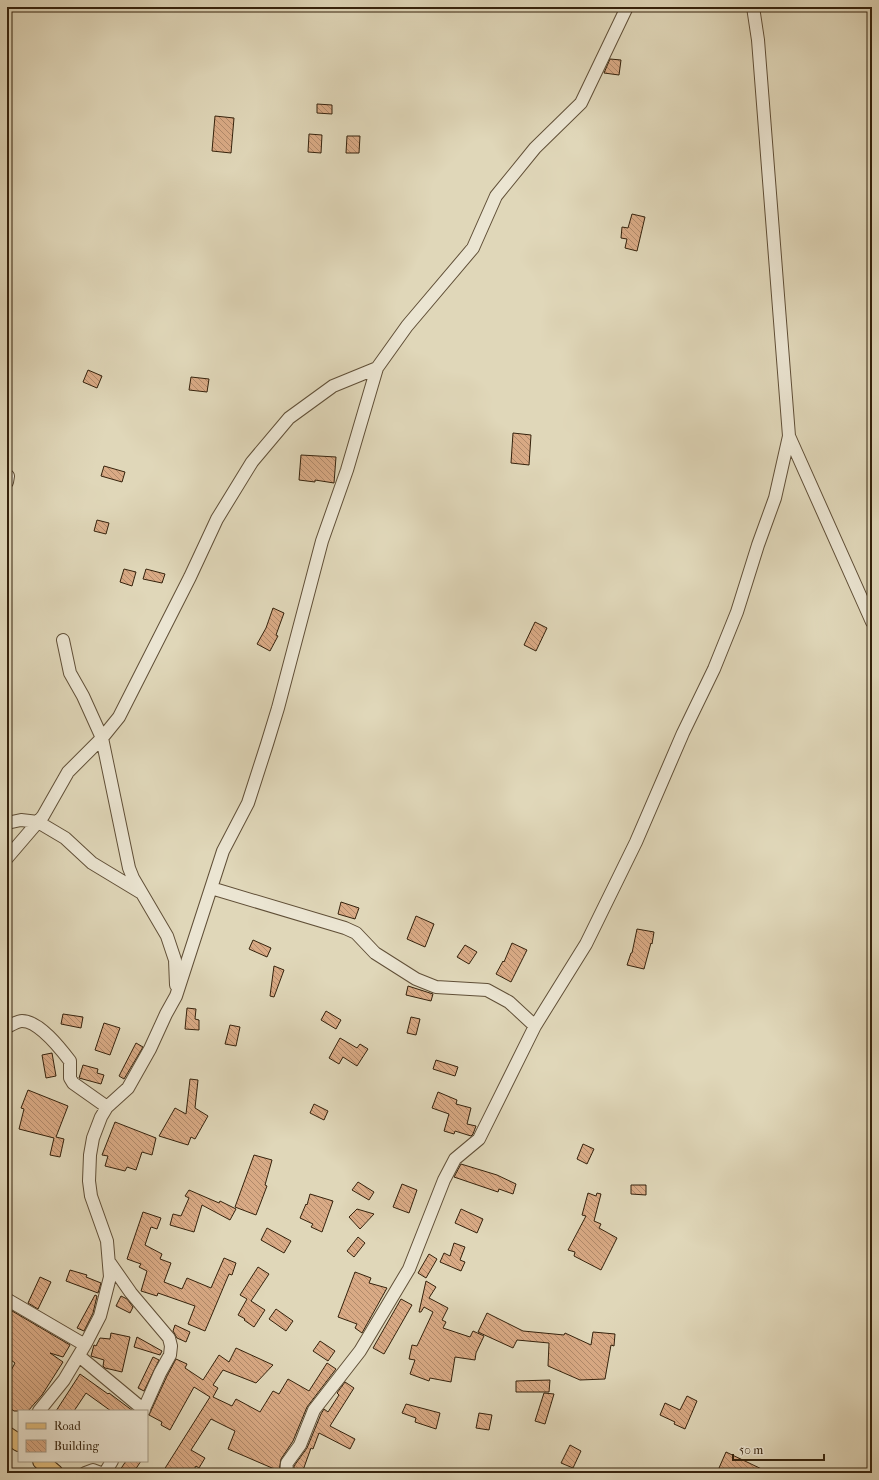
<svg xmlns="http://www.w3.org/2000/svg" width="879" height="1480" font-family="'IM FELL French Canon',serif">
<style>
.building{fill:url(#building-back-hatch);stroke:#35220c}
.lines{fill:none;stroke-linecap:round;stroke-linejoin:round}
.minor-casing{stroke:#604f37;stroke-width:14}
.major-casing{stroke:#35220c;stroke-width:18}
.minor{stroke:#ebe5d2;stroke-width:12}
.major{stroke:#e0bc7c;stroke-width:16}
</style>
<defs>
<pattern id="building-back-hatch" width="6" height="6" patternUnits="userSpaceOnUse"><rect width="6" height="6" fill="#d9aa85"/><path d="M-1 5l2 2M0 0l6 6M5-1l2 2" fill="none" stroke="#b18a6b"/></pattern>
</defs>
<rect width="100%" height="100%" fill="#e0d7b9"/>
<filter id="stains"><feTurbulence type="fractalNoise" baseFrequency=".005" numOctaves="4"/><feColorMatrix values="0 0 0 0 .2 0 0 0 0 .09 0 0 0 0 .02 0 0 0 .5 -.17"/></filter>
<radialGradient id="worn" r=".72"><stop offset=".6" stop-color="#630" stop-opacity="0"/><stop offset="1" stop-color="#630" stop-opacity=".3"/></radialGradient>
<path class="building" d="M610,59L621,60L619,75L604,73Z
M317,104L332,105V114L317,113Z
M215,116L234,118L231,153L212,151Z
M309,134L322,135L321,153L308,152Z
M347,136H360L359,153H346Z
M632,214L645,217L637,251L625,248L627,239L621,238L622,227L628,228Z
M88,370L102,376L97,388L83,382Z
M191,377L209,379L207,392L189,390Z
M513,433L531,435L529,465L511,463Z
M301,455L336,457L334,483L315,480V482L299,480Z
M104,466L125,472L122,482L101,476Z
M97,520L109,523L106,534L94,531Z
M124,569L136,572L132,586L120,582Z
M146,569L165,574L162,583L143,579Z
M273,608L284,613L276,635L278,636L270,651L257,644L266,628Z
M535,622L547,628L536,651L524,645Z
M341,902L359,908L355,919L338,914Z
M416,916L434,924L425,947L407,939Z
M637,929L654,932L652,944L651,943L644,969L627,965L631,953H632Z
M253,940L271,948L267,957L249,949Z
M512,943L527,950L511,982L496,974L503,961L504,962Z
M465,945L477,952L469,964L457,957Z
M274,966L284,970L274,997L270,996Z
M408,986L433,994L431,1001L406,995Z
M187,1008L196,1009L195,1019L199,1020V1030L185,1029Z
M326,1011L341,1020L336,1029L321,1020Z
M63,1014L83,1017L81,1028L61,1024Z
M411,1017L420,1019L416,1035L407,1033Z
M104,1023L120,1028L110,1055L95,1050Z
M230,1025L240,1027L236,1046L225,1044Z
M340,1038L357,1048L360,1044L368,1049L357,1066L343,1057L339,1064L329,1058Z
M136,1043L143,1047L124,1079L119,1076Z
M52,1053L56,1076L46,1078L42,1055Z
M436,1060L458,1067L455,1076L433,1069Z
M83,1065L98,1069L97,1073L104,1075L101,1084L79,1078Z
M190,1079L198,1080L195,1108L208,1116L195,1139L191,1137L188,1145L159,1136L175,1108L186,1114Z
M28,1090L68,1106L56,1137L64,1139L60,1157L50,1155L54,1138L19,1129L24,1109L21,1108Z
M438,1092L457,1100L456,1104L471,1108L467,1124L476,1126L473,1134L471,1136L455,1131L454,1134L444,1131L449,1114L432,1108Z
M314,1104L328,1111L324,1120L310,1113Z
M115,1122L156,1138L152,1155L142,1152L136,1170L127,1167L125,1171L105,1166L108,1156L102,1155Z
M583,1144L594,1149L587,1164L577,1159Z
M254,1155L272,1160L265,1185L267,1186L256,1215L235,1207Z
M461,1164L497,1175L516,1184L513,1194L499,1189L498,1192L454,1177Z
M358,1182L374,1192L369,1200L352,1190Z
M402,1184L417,1190L409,1213L393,1207Z
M631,1185H646V1195L631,1194Z
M189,1190L219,1203L220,1201L236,1209L230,1220L202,1205L194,1232L170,1225L173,1214L181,1216L189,1198L185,1196Z
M588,1193L596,1196L597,1193L601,1194L594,1221L601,1224L599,1228L617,1238L601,1270L574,1256L575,1252L568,1250L586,1216L582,1215Z
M310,1194L333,1201L322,1232L311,1227L313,1224L300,1218L306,1204L307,1205Z
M357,1209L374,1214L360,1229L349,1217Z
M461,1209L483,1219L477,1233L455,1223Z
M143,1212L161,1218L157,1229L151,1227L145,1245L162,1254L160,1259L171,1263L164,1282L182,1289L187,1278L211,1288L224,1258L236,1263L232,1275L229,1274L205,1331L188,1324L195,1306L158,1293L157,1296L141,1291L147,1271L139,1267L141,1264L127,1259Z
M267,1228L291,1241L284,1253L261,1240Z
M358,1237L365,1243L354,1257L347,1251Z
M454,1243L465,1247L460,1260L465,1262L461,1271L440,1262L444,1253L450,1256Z
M429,1254L437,1259L426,1278L418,1273Z
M258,1267L269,1274L251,1301L265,1310L254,1327L244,1320L245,1319L238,1315L247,1299L240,1295Z
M70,1270L87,1275L86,1277L101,1283L98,1293L66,1281Z
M355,1272L371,1278L369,1283L387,1288L362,1333L355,1328L357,1324L338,1317Z
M40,1277L51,1282L38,1309L28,1303Z
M426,1281L436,1287L429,1298L448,1308L442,1320L446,1322L443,1328L470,1337L473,1331L484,1336L476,1353L475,1360L455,1357L451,1382L430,1378L429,1381L410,1374L415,1360L409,1359L412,1345L417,1346L433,1312L424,1307L421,1312H419Z
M95,1295L97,1296L93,1313L84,1331L77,1328Z
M121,1296L127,1299L133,1307L130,1313L116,1306Z
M401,1299L412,1305L384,1354L373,1348Z
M7,1308L70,1345L63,1357L50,1353L63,1362L42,1395L28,1411H14L7,1406V1378L15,1363L7,1357Z
M276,1309L293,1321L286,1331L269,1319Z
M487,1313L523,1331L564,1335L565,1333L591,1345L593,1332L615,1334L614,1346L611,1345L605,1379L580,1380L548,1366L549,1343L517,1340L513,1348L478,1332Z
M175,1325L190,1332L186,1342L177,1338L173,1331Z
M111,1333L130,1337L122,1372L105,1368L103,1366L104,1360L91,1356L94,1345L96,1346L100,1338L110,1339Z
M137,1337L162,1351L160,1355L134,1347Z
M320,1341L335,1351L328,1361L313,1351Z
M236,1348L273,1365L256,1383L223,1370L213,1385L218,1388L213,1397L232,1406L236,1399L260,1412L273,1391L279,1394L288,1379L309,1391L327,1363L336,1369L307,1407L293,1441L281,1459L279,1471L228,1449L235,1431L211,1419L191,1450L205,1458L199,1468L196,1466L192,1473H162L210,1397L194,1387L170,1430L161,1425L162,1422L149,1415L167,1376L176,1359L187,1364L185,1368L203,1380L219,1355L229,1362Z
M153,1357L159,1360L144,1391L138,1388Z
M80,1374L108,1394L109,1393L133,1411H111L86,1393L74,1411H56Z
M550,1380L549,1392H516V1381Z
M345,1382L354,1388L330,1426L355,1439L350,1449L319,1433L313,1449L311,1448L302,1473H294V1466L307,1448L321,1414L324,1409L328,1412L339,1395L337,1393Z
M544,1393L554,1394L545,1424L535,1421Z
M687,1396L697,1401L685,1429L674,1424L675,1422L660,1415L665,1403L680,1410Z
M406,1404L440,1413L436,1429L415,1422L416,1418L402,1413Z
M479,1413L492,1415L489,1430L476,1428Z
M570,1445L581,1451L573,1468L561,1463Z
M726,1452L770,1473H730L719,1468Z
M126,1461H141L133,1473H118Z"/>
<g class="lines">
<defs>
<path id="minor" d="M789,436L872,622
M7,482L8,476
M63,640L70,673L83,696L102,738L129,868L133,878L167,936L175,960L176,985
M7,823L21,820L38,822L65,838L92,863L140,892
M7,858L43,816L68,772L102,738L119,717L190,577L217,519L252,462L289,418L333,386L377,368L407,326L473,248L496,196L535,148L581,103L627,7
M211,888L345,928L356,933L375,953L416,979L436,987L487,990L509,1002L535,1026
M7,1027C11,1025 18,1021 22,1021C39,1021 60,1048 70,1061V1078L73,1083L107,1107
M110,1263L131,1293L169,1338L171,1346L170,1355L160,1373L143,1411
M8,1300L85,1345
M79,1356L144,1410
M39,1411L64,1380L85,1345L100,1316L110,1277L107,1241L91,1196L89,1181L90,1155L93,1138L101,1117L107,1107L128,1088L150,1049L166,1014L176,996L223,851L248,803L267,744L278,708L322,541L347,470L377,368
M85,1473L93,1470L101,1473
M103,1473L106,1471L112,1461
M286,1473L287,1463L300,1445L314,1410L360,1351L409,1269L444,1180L455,1159L479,1139L535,1026L586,944L636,842L683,733L714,669L737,612L758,545L775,498L789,436L758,40L753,7"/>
<path id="major" d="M7,1435L19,1443
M41,1461L55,1473"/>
</defs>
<use href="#minor" class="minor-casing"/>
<use href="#major" class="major-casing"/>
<use href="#minor" class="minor"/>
<use href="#major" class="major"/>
</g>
<rect width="879" height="1480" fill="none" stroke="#e0d7b9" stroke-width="24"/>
<rect x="8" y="8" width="863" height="1464" fill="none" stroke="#35220c" stroke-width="2"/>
<rect x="12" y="12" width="855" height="1456" fill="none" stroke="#35220c"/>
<rect x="18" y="1410" width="130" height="52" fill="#ebe5d2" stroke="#a29783"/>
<rect x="26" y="1423" width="20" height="6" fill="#e0bc7c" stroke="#a29783"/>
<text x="54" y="1430" font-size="12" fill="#35220c">Road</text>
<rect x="26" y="1440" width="20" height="12" fill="url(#building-back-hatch)" stroke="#a29783"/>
<text x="54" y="1450" font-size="12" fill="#35220c">Building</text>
<path d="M733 1454v6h91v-6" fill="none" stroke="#35220c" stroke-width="2"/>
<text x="739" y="1454" font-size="12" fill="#35220c" stroke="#ebe5d2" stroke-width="3" paint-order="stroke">50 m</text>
<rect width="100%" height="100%" filter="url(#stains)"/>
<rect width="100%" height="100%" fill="url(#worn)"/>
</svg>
